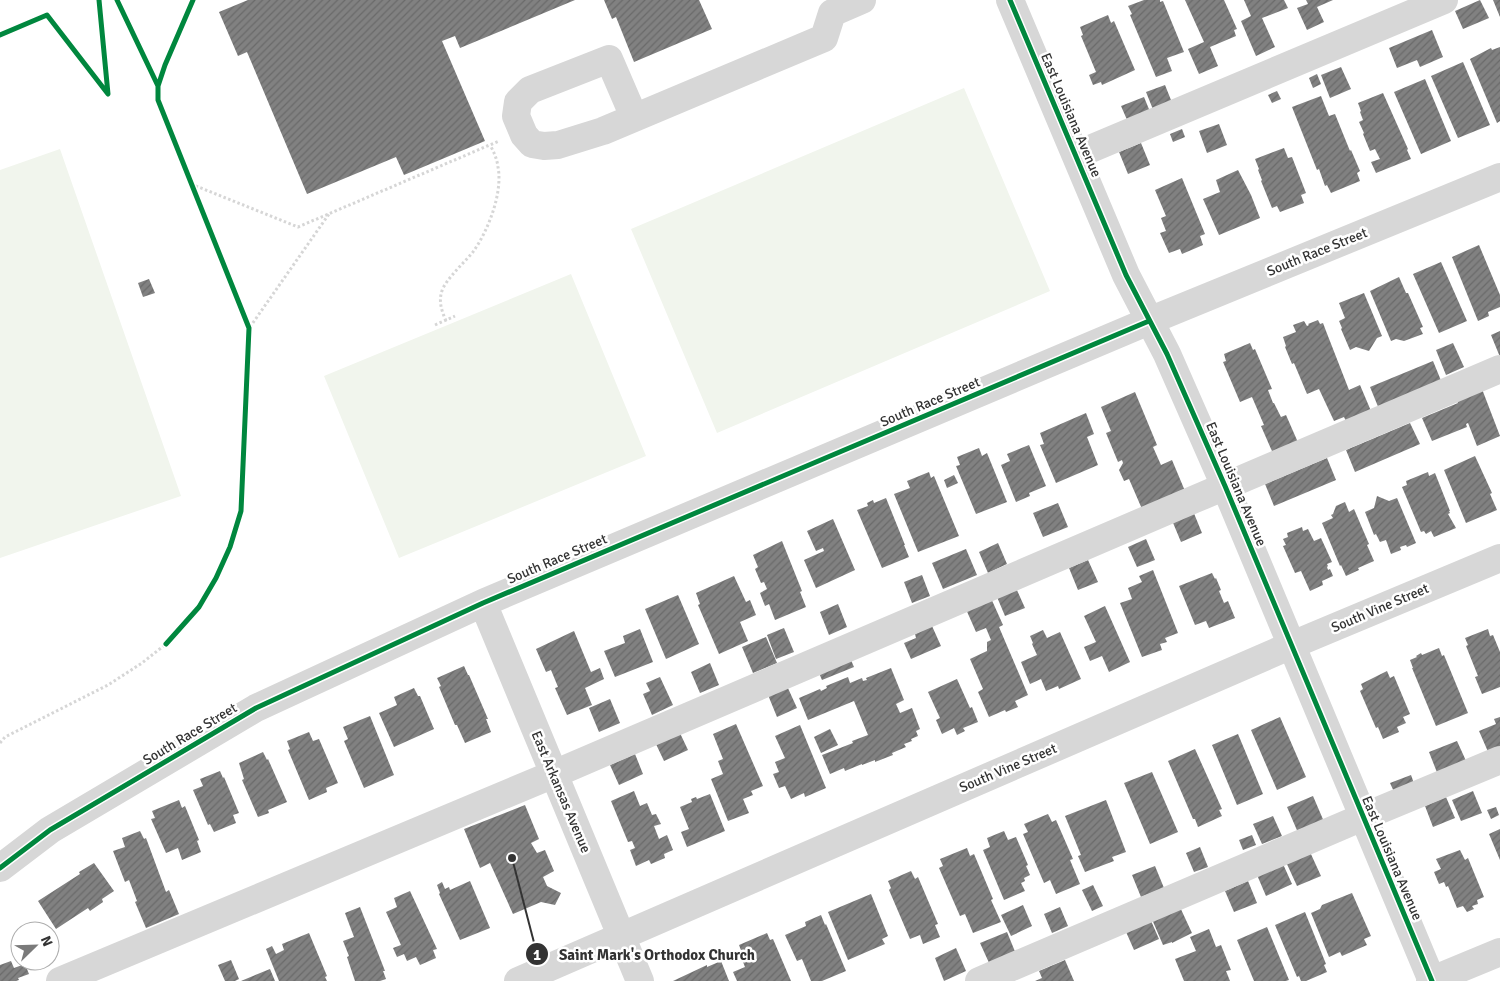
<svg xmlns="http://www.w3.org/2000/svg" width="1500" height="981" font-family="Signika,sans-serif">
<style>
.green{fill:#f1f5ed}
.building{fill:url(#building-hatch)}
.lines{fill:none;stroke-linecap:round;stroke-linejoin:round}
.path{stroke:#d6d6d6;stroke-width:3;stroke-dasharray:2.5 2.5;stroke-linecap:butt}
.minor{stroke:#d7d7d7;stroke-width:28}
.cycleway-casing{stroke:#fff;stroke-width:8}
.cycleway{stroke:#00873e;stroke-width:5}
.labels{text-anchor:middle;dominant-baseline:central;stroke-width:5;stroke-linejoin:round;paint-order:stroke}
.street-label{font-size:14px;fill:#333;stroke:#fff}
.leader{fill:none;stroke:#333;stroke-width:2}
.callout-dot{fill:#333;stroke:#fff;stroke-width:2}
.mark-label{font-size:15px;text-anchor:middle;font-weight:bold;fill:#fff}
.callout-label{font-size:15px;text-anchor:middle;font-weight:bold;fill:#333;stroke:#fff;stroke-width:5;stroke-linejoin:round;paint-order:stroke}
</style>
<defs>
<pattern id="building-hatch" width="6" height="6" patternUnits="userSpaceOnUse" patternTransform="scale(1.25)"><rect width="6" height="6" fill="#818181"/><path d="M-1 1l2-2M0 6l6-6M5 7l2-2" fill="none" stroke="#6a6a6a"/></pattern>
</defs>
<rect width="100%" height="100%" fill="#fff"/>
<path class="green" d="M964,88L1050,291L717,433L631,229Z
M60,149L181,496L0,558V170Z
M571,274L646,456L399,558L324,376Z"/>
<path class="building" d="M248,0H575L460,48L455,36L442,41L485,141L404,175L396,157L307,194L247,52L238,56L219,12Z
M604,0H699L712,29L634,62L616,17L612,19Z
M1144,0H1160V2L1163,1L1184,52L1167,58L1172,71L1156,77L1130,15L1132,14L1128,6Z
M1185,0H1224L1237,29L1234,30L1236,36L1210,47L1218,66L1199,74L1188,49L1204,42Z
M1244,0H1284L1288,8L1262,18L1275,47L1256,56L1241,21L1251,16Z
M1306,0H1333L1317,7L1324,22L1307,30L1297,8L1308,4Z
M1480,0L1489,18L1463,29L1455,11Z
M1493,0H1500V17Z
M1108,15L1111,23L1114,21L1135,70L1102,85L1101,82L1093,85L1089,75L1096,72L1081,36L1083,35L1080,27Z
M1432,30L1443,57L1420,67L1417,60L1397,68L1389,48Z
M1500,47V121L1497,123L1470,59L1491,48L1492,50Z
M1463,62L1490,125L1458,138L1431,76Z
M1341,67L1351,89L1330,98L1321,75Z
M1317,74L1321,84L1313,88L1309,78Z
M1425,79L1451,141L1421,154L1394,92Z
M1165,85L1173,105L1154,112L1146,92Z
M1277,91L1281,99L1272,103L1268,95Z
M1383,93L1408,149L1407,150L1411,159L1376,173L1371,162L1380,159L1375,149L1370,151L1363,134L1364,133L1359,122L1363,120L1360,112L1361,111L1358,103Z
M1321,96L1329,116L1335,114L1350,151L1351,150L1360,171L1357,173L1360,181L1331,193L1327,185L1325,186L1319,169L1317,170L1292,107Z
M1144,97L1153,119L1131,129L1121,106Z
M1219,124L1227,145L1207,153L1199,131Z
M1182,129L1185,137L1173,142L1170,134Z
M1141,143L1150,165L1128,174L1119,152Z
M1284,148L1288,158L1292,157L1306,193L1301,195L1304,203L1280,212L1277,206L1272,208L1261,181L1262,180L1258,170L1259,169L1255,159Z
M1238,170L1251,195L1260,218L1219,235L1203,199L1220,192L1216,180Z
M1182,178L1205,234L1200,236L1203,245L1182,254L1180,249L1169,253L1160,233L1166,231L1161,218L1166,216L1155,190Z
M1479,245L1500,295V307L1488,312L1489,316L1478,321L1452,257Z
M1441,262L1467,321L1439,333L1413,274Z
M1399,277L1406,293H1408L1423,327L1420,328L1423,334L1404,341L1396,339L1391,341L1370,291Z
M149,279L155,293L143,297L138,283Z
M1364,293L1382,336L1377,338L1369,351L1356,347L1350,350L1341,329L1342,328L1339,321L1345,318L1339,303Z
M1318,320L1320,324L1323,323L1326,331L1349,390L1360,385L1371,411L1346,421L1344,417L1334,421L1319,389L1307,394L1294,363L1292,364L1285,347L1286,346L1283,337L1296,332L1293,325L1304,321L1307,326L1309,325L1308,324Z
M1500,331V357L1491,335Z
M1250,343L1253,350L1255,349L1272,389L1268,390L1273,403H1274L1281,417L1286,415L1300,447L1275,458L1261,426L1264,425L1252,397L1240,402L1223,362L1226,361L1224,354Z
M1453,343L1464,367L1446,375L1436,350Z
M1433,361L1442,383L1379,409L1370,387Z
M1482,389L1500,436L1477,446L1468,423L1466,424L1467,427L1432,441L1422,418L1458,403L1456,399Z
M1135,392L1157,445L1153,447L1161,465L1172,460L1185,491L1142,509L1129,479L1124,481L1119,470L1123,463L1122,460L1118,462L1106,433L1111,431L1101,407Z
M1086,413L1094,434L1087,437L1098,465L1056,483L1040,445L1044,444L1040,433Z
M1410,423L1420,444L1355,472L1346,450Z
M1029,445L1046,486L1029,493L1030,496L1016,502L1001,465L1010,461L1007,454Z
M979,448L982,456L987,453L1007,502L976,514L956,466L960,465L957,457Z
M1475,456L1492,493L1490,494L1497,510L1466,523L1444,470Z
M1327,458L1336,480L1274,506L1265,484Z
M929,472L931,478L934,476L959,536L918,552L894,494L910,488L907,481Z
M1428,472L1429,476L1435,473L1450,511H1449L1450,513L1448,514L1456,528L1434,537L1431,531L1426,534L1424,531L1421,532L1402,487L1407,485L1406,481Z
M954,475L958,483L947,488L944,480Z
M1377,496L1389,501L1397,498L1416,543L1407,547L1406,545L1400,547L1401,550L1391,554L1386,540L1380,542L1376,534L1374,535L1365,512L1374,508Z
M886,498L905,545H904L909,557L882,568L857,510L868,506L867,503L873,500L874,503Z
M1345,502L1349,512L1354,509L1369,544L1367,545L1374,561L1358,568L1359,570L1346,576L1341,565L1340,566L1322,523L1333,518L1331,515L1333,514L1336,506Z
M1058,503L1068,527L1043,537L1033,513Z
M1193,511L1202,533L1181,542L1171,518Z
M833,519L855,570L816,588L804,560L824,551L823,548L816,551L807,531Z
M1302,527L1303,531L1308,529L1314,541L1321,538L1332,562L1327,564L1328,566L1327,567L1328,570L1330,569L1333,576L1322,581L1323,585L1310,591L1301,571L1295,573L1283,546L1286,545L1283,539L1288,537L1287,533Z
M1146,539L1155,560L1137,567L1128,547Z
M782,541L802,591L800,592L806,607L775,620L769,604L765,606L760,593L767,589L764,582L761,583L755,569L758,567L753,555Z
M998,543L1007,564L988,573L979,552Z
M966,549L977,575L943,589L932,563Z
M1088,560L1098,582L1078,590L1069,568Z
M1153,570L1178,633L1165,638L1167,642L1160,644L1162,650L1142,657L1120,603L1132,599L1128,588L1142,582L1139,576Z
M1212,573L1215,579L1216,578L1221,590L1219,591L1224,603L1228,601L1235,618L1209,628L1206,621L1195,625L1179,586Z
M922,575L930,596L912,603L904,582Z
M734,576L746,602L750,600L756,615L740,622L748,641L719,654L698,605L700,604L696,593Z
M1016,588L1025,608L1005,616L997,597Z
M678,595L699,644L666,659L645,609Z
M990,596L1003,625L999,627L1028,695L1015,701L1018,707L1006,712L1005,710L989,717L978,692L983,689L970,659L987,651V642L991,640L986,628L976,632L965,607Z
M838,604L847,627L829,635L820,612Z
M1105,606L1130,662L1109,672L1102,656L1090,661L1084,647L1096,642L1084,616Z
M932,626L941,646L911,659L904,643L916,638L915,634Z
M784,628L794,652L776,659L767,635Z
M640,629L653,662L615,677L604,651L625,643L623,636Z
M1488,629L1490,636L1493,635L1500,652V687L1482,694L1475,677L1478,676L1466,646L1468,645L1465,638Z
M1043,630L1047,638L1060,632L1081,679L1059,689L1058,686L1046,691L1041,679L1030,684L1021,662L1037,655L1032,644L1033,643L1030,636Z
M574,631L591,672L600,668L604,679L585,688L592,705L567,715L555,688L558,687L551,670L546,672L536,649Z
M766,637L777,663L753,673L742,647Z
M1439,648L1442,656L1444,655L1468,713L1436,726L1412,668H1413L1410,660L1417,657L1416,656L1421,653L1422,655Z
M847,651L854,667L822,680L815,664Z
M710,663L719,685L700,693L691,672Z
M464,666L468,675H469L488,719H486L491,732L465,743L457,725H455L439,687L441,686L437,678Z
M891,668L904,700L896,704L900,713L912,708L920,729L916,731L918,736L911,739L912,741L904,744L906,747L892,753L893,755L875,762V760L862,765V764L845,771L844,768L830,774L822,755L853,743L852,741L868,735L854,701L808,720L799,698L820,689L821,691L827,688L826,686L848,677L850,683L862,678L863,681L867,680L866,678Z
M1387,671L1390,678L1394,676L1410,714L1403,717L1406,723L1397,727L1399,732L1383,739L1378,727L1376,728L1360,691L1363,689L1361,684Z
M660,677L673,705L652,715L643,694L650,691L646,683Z
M957,679L970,708L972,707L978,722L963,728L965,731L957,735L954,728L942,734L936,720L940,718L928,692Z
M787,686L797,708L777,717L768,695Z
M414,688L418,696H420L434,729L394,747L379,713L397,705L394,697Z
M610,699L620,723L599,732L589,708Z
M370,716L394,775L364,788L344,741L348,739L343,727Z
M1280,717L1306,777L1277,790L1251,730Z
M1500,717V749L1489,754L1479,731L1496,724L1494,719Z
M736,724L763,786L751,791L753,795L743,799L749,813L728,821L711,779L723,774L718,761L723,759L713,734Z
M800,725L826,788L805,797L804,793L791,799L785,786L779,788L773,774L779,772L775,762L785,758L775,736Z
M830,729L838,745L821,753L814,737Z
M679,731L688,750L664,761L655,742Z
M309,732L313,741L319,739L338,783L326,788L327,792L309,800L288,750L290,749L287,741Z
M1238,734L1263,794L1237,805L1212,745Z
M1457,741L1467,763L1438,775L1429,752Z
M1195,749L1222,809L1219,810L1222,816L1198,827L1195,819H1193L1168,761Z
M263,752L267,760L268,759L287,802L268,810L269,813L258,817L242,780L244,779L239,763Z
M635,754L643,774L619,785L610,765Z
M220,771L223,778L224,777L239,813L233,815L236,823L214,832L210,824L208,825L193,790L203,786L200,779Z
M1152,772L1178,832L1150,844L1124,783Z
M1411,775L1415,786L1395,794L1390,783Z
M634,791L640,806L647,803L652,815L656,814L661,824L654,826L659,839L667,835L673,850L664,854L665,858L651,864L649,860L636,866L630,850L635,848L632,841L628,842L611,801Z
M1473,791L1482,813L1461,821L1452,800Z
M710,794L725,831L687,847L681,832L689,829L680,807L692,802L691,799L696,797L697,799Z
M1313,796L1325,824L1299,835L1287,807Z
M1446,797L1455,818L1433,827L1425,806Z
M179,800L182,808L185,806L199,840L197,841L201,852L182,860L178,848L166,853L151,819L155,818L152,811Z
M1106,800L1126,852L1112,857L1114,861L1085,872L1078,856L1081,855L1065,816Z
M525,805L539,839L531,843L537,853L545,850L554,871L543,877L547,886L561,893L555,905L541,902L513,914L490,863L480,868L464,829Z
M1496,807L1499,815L1491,819L1487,810Z
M1048,814L1052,822L1056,820L1073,859L1070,860L1080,884L1056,894L1050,880L1044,883L1023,834L1028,832L1024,824Z
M1273,816L1282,836L1262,844L1253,824Z
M1500,829V860L1489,834Z
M140,831L144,839L146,838L166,892L169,890L179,914L146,928L135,902L137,901L129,880L125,882L113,851L125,847L122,838Z
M1004,831L1008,840L1016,837L1028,865L1026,866L1030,875L1024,878L1025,881L1021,883L1025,891L1004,900L983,850L990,847L987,838Z
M1252,835L1256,845L1243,850L1239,840Z
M1200,847L1208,867L1194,872L1186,853Z
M967,848L970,856L974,854L993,899L991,900L1001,922L973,933L965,914L960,916L939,868L943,866L940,859Z
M1460,850L1465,860L1468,858L1484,897L1477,900L1478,904L1472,906L1474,909L1467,912L1463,906L1457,908L1448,886L1446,887L1444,882L1439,884L1434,872L1441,869L1436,859Z
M1310,852L1321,876L1297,886L1286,862Z
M94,863L114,891L102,899L103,902L90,911L88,908L56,929L38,901L80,874L79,872Z
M1283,864L1292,884L1266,896L1257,875Z
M1155,866L1164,888L1141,897L1132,875Z
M911,871L915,879L918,877L938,924L935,925L940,937L923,944L920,935L910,939L889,890L891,888L888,881Z
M470,881L490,928L460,940L439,894L440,893L437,885L442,882L445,889L449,887L450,890Z
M1248,881L1257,903L1234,912L1225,891Z
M1093,885L1103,906L1092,911L1082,890Z
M410,891L437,949L433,950L436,958L420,965L416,957L407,961L404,954L397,957L393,948L401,945L386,912L397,907L394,898Z
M1352,893L1371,936L1364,939L1367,945L1342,956L1340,952L1329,957L1311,913L1320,909L1322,905Z
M871,894L888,936L882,939L885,944L848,960L828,912Z
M1023,905L1032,926L1011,936L1001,915Z
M1179,905L1192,933L1172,943V942L1163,945L1151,917Z
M360,907L385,971H383L386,979L380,981H355L347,957L349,956L343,941L354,937L345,913Z
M1060,907L1068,926L1052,933L1044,914Z
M1305,912L1326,964L1324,965L1327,972L1306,981H1301L1299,976L1297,977L1275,925Z
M1148,914L1159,939L1134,950L1123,925Z
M821,915L825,925L826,924L846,971L822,981H811L802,959L797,961L785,935L806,926L805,922Z
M1267,927L1289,980L1286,981H1254L1237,940Z
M1209,929L1216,947L1221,945L1231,970L1226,971L1230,981H1184L1175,959L1196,951L1190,937Z
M1007,932L1016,954L990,965L980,943Z
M309,933L327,976L325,977L327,981H279L266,949L272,946L276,954L284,950L282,944Z
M767,933L770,940L773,939L791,981H737L733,972L745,967L741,957L743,956L739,945Z
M956,948L966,971L944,981L935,958Z
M231,960L239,979L235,981H225L218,965Z
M1065,960L1074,981H1035L1042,978L1039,971Z
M11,961L14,968L25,964L29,974L18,978L19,980L16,981H0V965Z
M721,961L729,981H673L707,965V967Z
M270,969L275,981H241Z"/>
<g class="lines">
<path class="path" d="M117,0L157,85
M0,35L47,15L108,94L99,0
M191,184L298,227L499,141
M446,321C441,309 438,300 443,288C451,274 463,264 473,252C488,231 503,193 498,167C497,159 494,152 490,145
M435,325L455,316
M250,327L329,214
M0,743L5,737L108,685L142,663L166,644L199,607L216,578L230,547L241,511L249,328L158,100V86L165,65L193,0"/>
<path class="minor" d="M1010,0L1126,275L1167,354L1225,486L1432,981
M634,117L609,59L530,90L518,102L516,116L524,135L532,144L544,146L558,145L603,131L824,38L832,13L862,0
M1076,155L1444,0
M483,603L640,981
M0,868L50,830L256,708L483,603L1149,321L1500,177
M60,981L554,774L1195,499L1500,369
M518,981L1292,645L1500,558
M979,981L1363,817L1500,760
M1430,981L1500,952"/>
<defs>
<path id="cycleway" d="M117,0L158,86
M1010,0L1126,275L1167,354L1225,486L1432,981
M0,35L47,15L108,94L99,0
M166,644L199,607L216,578L230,547L241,511L249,328L158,100V86L165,65L193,0
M0,868L50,830L256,708L483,603L1149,321"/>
</defs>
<use href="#cycleway" class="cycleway-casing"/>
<use href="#cycleway" class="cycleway"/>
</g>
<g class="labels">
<g class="street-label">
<text transform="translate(1071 115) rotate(67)">East Louisiana Avenue</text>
<text transform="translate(1317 252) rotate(-22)">South Race Street</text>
<text transform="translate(930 402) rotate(-23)">South Race Street</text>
<text transform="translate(1236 484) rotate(67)">East Louisiana Avenue</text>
<text transform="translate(557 559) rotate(-23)">South Race Street</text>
<text transform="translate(1380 608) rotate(-23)">South Vine Street</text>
<text transform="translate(190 734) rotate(-31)">South Race Street</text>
<text transform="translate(1008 768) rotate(-23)">South Vine Street</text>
<text transform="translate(561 792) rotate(67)">East Arkansas Avenue</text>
<text transform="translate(1392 858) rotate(67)">East Louisiana Avenue</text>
</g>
</g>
<path class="leader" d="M512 858L537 954"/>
<g class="callout-dot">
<circle cx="512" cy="858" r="5"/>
<circle cx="537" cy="954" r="12"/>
</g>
<g class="mark-label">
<text x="537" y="960">1</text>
</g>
<g class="callout-label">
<text x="657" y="960">Saint Mark's Orthodox Church</text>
</g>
<g transform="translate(35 946) rotate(67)"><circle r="24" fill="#ffffff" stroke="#adadad"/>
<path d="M0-4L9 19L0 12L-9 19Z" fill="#7a7a7a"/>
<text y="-8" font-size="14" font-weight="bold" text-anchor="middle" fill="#333333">N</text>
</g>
</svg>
